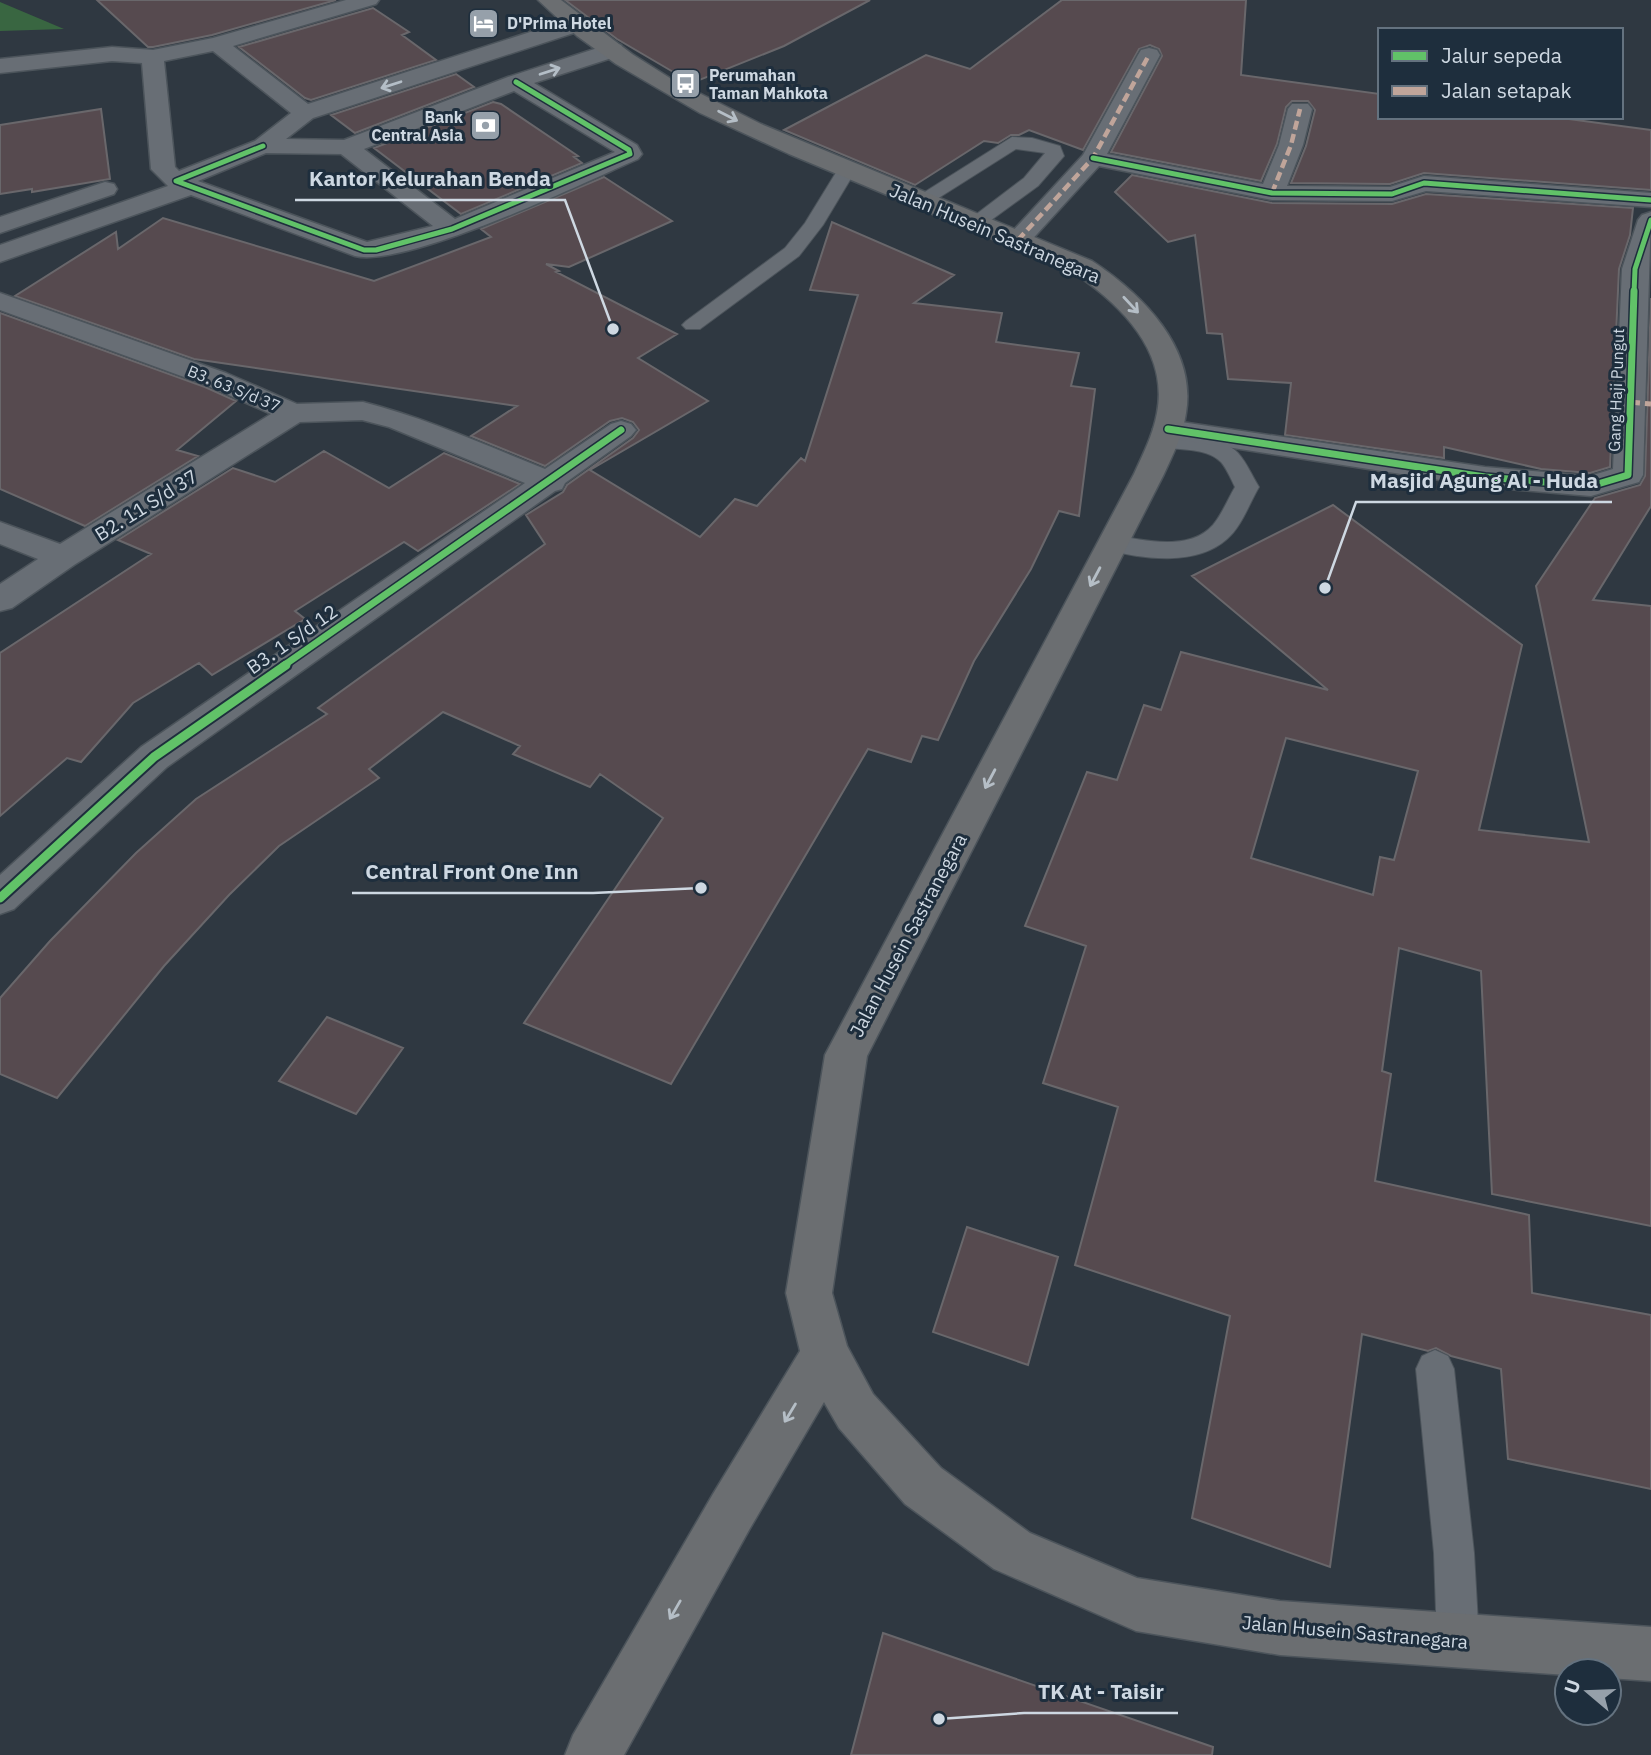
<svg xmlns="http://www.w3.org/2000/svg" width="1651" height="1755" font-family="'IBM Plex Sans',sans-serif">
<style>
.green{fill:#396641}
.building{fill:#564a4f;stroke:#69676b;stroke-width:2;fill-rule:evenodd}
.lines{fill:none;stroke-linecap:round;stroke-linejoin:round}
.service-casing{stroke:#4c545b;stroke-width:2}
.minor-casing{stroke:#4c545b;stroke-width:3}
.secondary-casing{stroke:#4c545b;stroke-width:3}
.service{fill:#686e75;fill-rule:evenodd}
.minor{fill:#686e75;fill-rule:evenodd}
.secondary{fill:#6b6e71;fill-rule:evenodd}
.quiet-far1{stroke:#c0a59a;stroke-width:4.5;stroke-dasharray:9 4.5;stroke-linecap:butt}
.quiet{stroke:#c0a59a;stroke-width:5;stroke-dasharray:11 5;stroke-linecap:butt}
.cycleway-far2-casing{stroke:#1e2e3d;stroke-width:8}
.cycleway-far1-casing{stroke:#1e2e3d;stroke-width:10}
.cycleway-casing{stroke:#1e2e3d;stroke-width:13}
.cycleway-far2{stroke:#61c268;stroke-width:5}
.cycleway-far1{stroke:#61c268;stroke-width:7}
.cycleway{stroke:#61c268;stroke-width:9}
.oneway{stroke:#b4bec7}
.oneway2{stroke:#b5bec6}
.labels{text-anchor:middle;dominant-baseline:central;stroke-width:6;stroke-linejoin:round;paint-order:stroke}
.far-poi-label{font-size:16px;font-weight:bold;fill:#ced8e2;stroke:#1e2e3d;text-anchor:start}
.far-street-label{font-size:16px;fill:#ced8e2;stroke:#1e2e3d}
.street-label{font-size:19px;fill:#ced8e2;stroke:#1e2e3d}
.leader{fill:none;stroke:#ced8e2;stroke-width:2.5}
.callout-dot{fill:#ced8e2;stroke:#1e2e3d;stroke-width:2.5}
.callout-label{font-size:21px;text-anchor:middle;font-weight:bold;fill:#ced8e2;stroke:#1e2e3d;stroke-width:6;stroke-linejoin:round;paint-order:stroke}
</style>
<rect width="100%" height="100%" fill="#2f3841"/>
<path class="green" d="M0,2L64,29L0,31Z"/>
<path class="building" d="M97,0H336L212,35L153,47H148Z
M565,0H870L784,46L692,83L617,39Z
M1062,0H1246L1241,75L1380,94V117H1554L1651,130V190L1424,173L1390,184L1291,183L1306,146L1315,110L1308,101H1292L1286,107L1277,144L1261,181L1111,152L1162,56L1159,49L1150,45L1139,49L1083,150L1029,130L1019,135H1011L998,143L984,141L915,185L784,130L926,55L970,69Z
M373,8L409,32L402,35L436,60L311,100L305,98L239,47Z
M456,74L474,87L355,133L331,115Z
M493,102L501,104L578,156L574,157L582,163L461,214L374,148Z
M101,109L110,179L32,192V189L0,194V125Z
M1132,175L1272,203L1392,204L1426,194L1633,208L1630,235L1619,269L1610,467L1590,473L1541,469L1444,447V458L1285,435L1291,383L1228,379L1222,334L1207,333L1195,235L1168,242L1115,192Z
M604,177L672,221L569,267L546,264L559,271L556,272L677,334L638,358L708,401L590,470L700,537L735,499L757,506L801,458L805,461L858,295L810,290L832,222L954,275L914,303L1002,313L996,342L1079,353L1071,386L1095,389L1079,516L1059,511L1031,569L974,661L938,740L922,736L911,762L868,749L671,1084L524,1023L663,818L600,774L590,787L513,754L520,746L443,712L369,769L379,778L279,846L229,895L164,966L57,1098L0,1074V998L50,941L136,853L196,799L327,714L318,708L545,544L526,515L563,492L567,485L633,438L639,430L633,422L622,418L610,421L545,466L471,436L517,406L194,359L15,296L116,232L118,249L163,218L374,281L491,237L481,229Z
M1651,298V506L1593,600L1651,606V1226L1492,1194L1481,971L1399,948L1382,1071L1391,1074L1375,1181L1529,1215L1532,1293L1651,1315V1489L1508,1459L1501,1369L1451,1356L1436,1348L1428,1351L1362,1334L1330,1567L1192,1518L1230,1316L1075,1265L1118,1107L1043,1083L1086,946L1025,926L1087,772L1117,780L1144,705L1161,710L1181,652L1328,690L1192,576L1333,505L1522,645L1479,830L1589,842L1536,586L1595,498L1640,485L1645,476ZM1286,738L1418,771L1394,860L1380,857L1373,895L1251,858Z
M0,313L205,387L236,401L177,450L198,456L85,526L0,489Z
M324,451L389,488L444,453L520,484L418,551L404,542L295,611L305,619L212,675L199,663L133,703L81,762L67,758L0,816V653L151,554L118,540L233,468L275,482Z
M327,1017L403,1048L356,1114L279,1081Z
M967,1227L1058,1257L1028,1365L933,1332Z
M883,1633L1213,1747L1212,1755H851Z"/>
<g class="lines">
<defs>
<path id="service" d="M1012,137L1032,138L1060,146L1064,156L1038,186L983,226L976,228L966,222L1024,178L1045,153L1016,149L929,204H915L912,200Z
M847,164L856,170L823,225L799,256L700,329H686L682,325L686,321L785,248L805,223L840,166Z
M1163,434C1186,437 1221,435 1238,453C1247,463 1252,476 1259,487C1249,504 1242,526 1227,539C1196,567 1141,559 1104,549L1101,543L1104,537L1113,535C1144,540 1189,552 1213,525C1222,514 1228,499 1235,487C1231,479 1227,469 1221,462C1205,446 1175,451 1155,446L1152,441L1155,436Z
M1435,1350L1448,1356L1454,1369L1474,1553L1479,1641L1473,1656L1458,1662L1443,1656L1437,1641L1434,1553L1416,1369L1422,1356Z"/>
<path id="minor" d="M346,0H379L376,4L233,46L308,104L567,20H583L586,25L583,30L313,118L286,139L344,140L508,77L613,43L621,45L624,50L621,55L534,83L637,145L642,154L638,159C583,183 407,268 355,256L191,195L0,262V245L168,186L151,169L142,63L112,61L0,73V59L112,47L153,50L213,38ZM213,51L291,113L255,141L179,171L175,167L164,61ZM514,91L615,152L455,219L364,149ZM266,153L341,154L433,226L367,242L198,181Z
M1149,48L1157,50L1160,55L1107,154L1263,184L1279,145L1288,109L1292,104H1308L1312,109L1303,145L1287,186L1390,187L1424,176L1651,193V207L1426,191L1392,201L1272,200L1099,166L1027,245L1018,248L1009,245L1005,240L1009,235L1083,155L1138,55L1141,50Z
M105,182L114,184L117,189L114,194L0,233V217Z
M1651,212L1643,475L1639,482L1591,496L1485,487L1168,438L1158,435L1153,429L1158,423L1168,420L1485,467L1590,476L1613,469L1622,269L1638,220L1642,215Z
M0,293L226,373L297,404L363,402C426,418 485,445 545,469L611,424L621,421L631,424L636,430L631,436L565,483L562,489L555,491L167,767L14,909L0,914V875L141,747L525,483L389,427L362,420L300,422L74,565L12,608L0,611V584L38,559L0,544V522L60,544L271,414L206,385L0,310Z"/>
<path id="secondary" d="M538,0H561L632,54L673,80L761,124L1092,261C1142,294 1197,348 1186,413C1183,435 1173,454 1164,474L867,1056L832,1293L847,1346L873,1394L941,1468L1030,1533L1137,1578L1280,1601L1651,1627V1681L1609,1678V1671H1567V1675L1280,1655L1136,1631L994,1569L905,1504L839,1428L824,1402L749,1530L624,1755H565L573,1735L713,1494L800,1351L786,1293L825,1055L1134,474C1143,454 1153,435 1157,413C1169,351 1120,304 1074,273L789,154L700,113L616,64L577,36Z"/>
</defs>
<use href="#service" class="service-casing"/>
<use href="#minor" class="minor-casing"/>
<use href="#secondary" class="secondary-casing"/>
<use href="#service" class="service"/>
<use href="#minor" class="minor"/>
<use href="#secondary" class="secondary"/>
<path class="quiet-far1" d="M1272,193L1291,145L1300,109
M1018,240L1093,158L1149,55"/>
<path class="quiet" d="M1629,402L1651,404"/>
<defs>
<path id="cycleway-far2" d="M263,146L176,181L364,250H376L452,229L630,154L629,150L516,82
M1093,158L1272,193L1392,194L1424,183L1651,200
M1634,293L1635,269L1651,220"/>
<path id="cycleway-far1" d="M1168,429L1485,477L1591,486L1628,475L1634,291
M283,666L621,430"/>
<path id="cycleway" d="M0,898L154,757L286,665"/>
</defs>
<use href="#cycleway-far2" class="cycleway-far2-casing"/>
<use href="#cycleway-far1" class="cycleway-far1-casing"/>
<use href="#cycleway" class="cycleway-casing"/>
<use href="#cycleway-far2" class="cycleway-far2"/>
<use href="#cycleway-far1" class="cycleway-far1"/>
<use href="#cycleway" class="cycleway"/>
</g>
<defs><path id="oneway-shaft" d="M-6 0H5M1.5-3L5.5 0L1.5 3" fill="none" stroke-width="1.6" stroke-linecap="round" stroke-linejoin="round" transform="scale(1.75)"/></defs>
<g class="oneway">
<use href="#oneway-shaft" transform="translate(550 71) rotate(-18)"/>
<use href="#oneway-shaft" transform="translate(391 85) rotate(162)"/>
</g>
<g class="oneway2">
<use href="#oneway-shaft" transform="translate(728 116) rotate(27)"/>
<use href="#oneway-shaft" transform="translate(1131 305) rotate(47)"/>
<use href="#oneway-shaft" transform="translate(1095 577) rotate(118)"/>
<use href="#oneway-shaft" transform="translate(990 779) rotate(118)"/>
<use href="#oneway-shaft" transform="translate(790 1413) rotate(121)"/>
<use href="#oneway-shaft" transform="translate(675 1610) rotate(120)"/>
</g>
<defs>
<symbol id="hotel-square" viewBox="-11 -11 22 22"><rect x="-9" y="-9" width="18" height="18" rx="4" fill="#96a0aa" stroke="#1e2e3d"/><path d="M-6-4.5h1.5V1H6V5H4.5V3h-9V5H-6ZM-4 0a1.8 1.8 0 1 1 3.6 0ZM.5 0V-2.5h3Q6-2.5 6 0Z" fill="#fff"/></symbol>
<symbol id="bus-square" viewBox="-11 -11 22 22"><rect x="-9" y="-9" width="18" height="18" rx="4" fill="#96a0aa" stroke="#1e2e3d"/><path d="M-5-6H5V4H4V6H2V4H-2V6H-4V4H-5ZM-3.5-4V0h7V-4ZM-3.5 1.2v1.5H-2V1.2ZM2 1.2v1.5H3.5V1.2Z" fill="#fff"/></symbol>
<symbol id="bank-square" viewBox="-11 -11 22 22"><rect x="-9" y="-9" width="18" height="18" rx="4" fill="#96a0aa" stroke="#1e2e3d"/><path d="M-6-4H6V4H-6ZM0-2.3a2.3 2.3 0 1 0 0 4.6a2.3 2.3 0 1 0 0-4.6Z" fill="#fff"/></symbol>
</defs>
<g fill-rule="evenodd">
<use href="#hotel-square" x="466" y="6" width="35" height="35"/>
<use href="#bus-square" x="668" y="66" width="35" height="35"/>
<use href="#bank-square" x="468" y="108" width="35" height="35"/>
</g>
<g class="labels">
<g class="far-poi-label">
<text x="507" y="23">D'Prima Hotel</text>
<text x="709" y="75">Perumahan<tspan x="709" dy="18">Taman Mahkota</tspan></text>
<text x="463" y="117" text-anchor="end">Bank<tspan x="463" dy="18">Central Asia</tspan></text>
</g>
<g class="far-street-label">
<text transform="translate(234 388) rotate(22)">B3. 63 S/d 37</text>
<text transform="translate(1616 390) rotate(-88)">Gang Haji Pungut</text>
</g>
<g class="street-label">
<text transform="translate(995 233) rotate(23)">Jalan Husein Sastranegara</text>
<text transform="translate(146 505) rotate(-32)">B2. 11 S/d 37</text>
<text transform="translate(292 639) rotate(-35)">B3. 1 S/d 12</text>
<text transform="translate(908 935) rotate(-62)">Jalan Husein Sastranegara</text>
<text transform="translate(1355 1632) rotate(5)">Jalan Husein Sastranegara</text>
</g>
</g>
<path class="leader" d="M613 329L565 200H295M1325 588L1356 502H1612M701 888L593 893H352M939 1719L1024 1713H1178"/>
<g class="callout-dot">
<circle cx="613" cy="329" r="7"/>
<circle cx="1325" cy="588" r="7"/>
<circle cx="701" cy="888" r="7"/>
<circle cx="939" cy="1719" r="7"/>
</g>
<g class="callout-label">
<text x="430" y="186">Kantor Kelurahan Benda</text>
<text x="1484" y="488">Masjid Agung Al - Huda</text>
<text x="472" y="879">Central Front One Inn</text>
<text x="1101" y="1699">TK At - Taisir</text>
</g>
<rect x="1378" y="28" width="245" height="91" fill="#1e2e3d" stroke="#64727f" stroke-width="2"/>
<rect x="1392" y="51" width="35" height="10" fill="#61c268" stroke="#64727f" stroke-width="2"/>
<text x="1441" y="63" font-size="21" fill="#ced8e2">Jalur sepeda</text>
<rect x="1392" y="86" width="35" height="10" fill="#c0a59a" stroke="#64727f" stroke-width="2"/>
<text x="1441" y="98" font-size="21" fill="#ced8e2">Jalan setapak</text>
<g transform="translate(1588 1692) rotate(289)"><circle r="33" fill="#1e2e3d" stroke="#64727f" stroke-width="2"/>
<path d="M0-5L12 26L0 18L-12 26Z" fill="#96a0aa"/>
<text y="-10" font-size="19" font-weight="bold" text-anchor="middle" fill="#ced8e2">U</text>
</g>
</svg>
